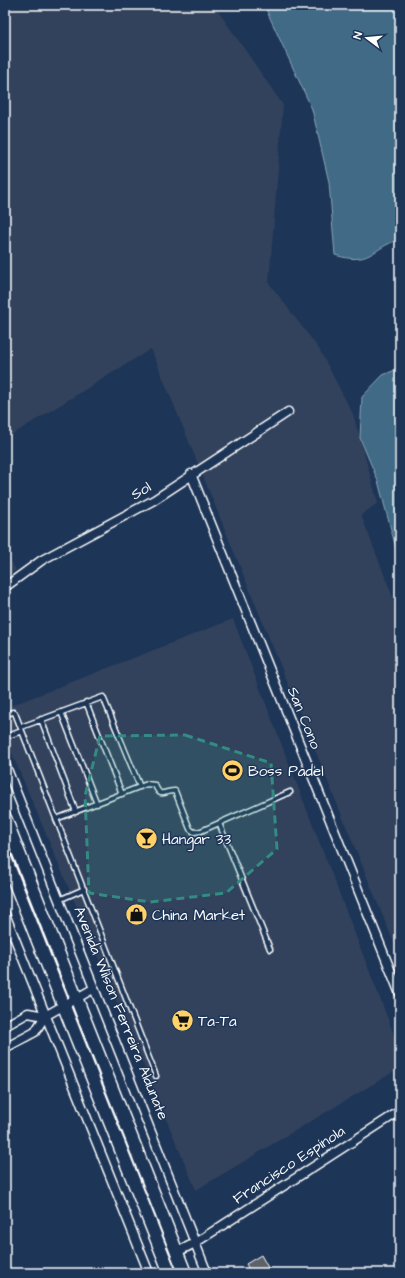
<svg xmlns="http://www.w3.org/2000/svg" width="405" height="1278" font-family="'Architects Daughter',sans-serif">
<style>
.built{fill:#30425c}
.green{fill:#5a736f;stroke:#acb9b7}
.water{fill:#406a86;stroke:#8ca6b6}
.building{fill:#5d6268;stroke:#fff}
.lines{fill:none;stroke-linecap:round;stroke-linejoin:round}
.service-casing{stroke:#fff;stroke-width:7}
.minor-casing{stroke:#fff;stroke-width:11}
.secondary-casing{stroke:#fff;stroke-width:15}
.service{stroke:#1d3557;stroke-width:4}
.minor{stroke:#1d3557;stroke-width:8}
.secondary{stroke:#1d3557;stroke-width:12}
.marked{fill:#338b84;fill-opacity:0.2;stroke:#338b84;stroke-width:3;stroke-dasharray:8 5;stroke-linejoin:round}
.labels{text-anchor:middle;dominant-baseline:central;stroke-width:3;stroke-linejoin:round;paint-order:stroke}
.street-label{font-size:15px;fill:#fff;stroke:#1d3557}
.poi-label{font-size:15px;fill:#fff;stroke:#1d3557;text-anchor:start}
</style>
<rect width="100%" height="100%" fill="#1d3557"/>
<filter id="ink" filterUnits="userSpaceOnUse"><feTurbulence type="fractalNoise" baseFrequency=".025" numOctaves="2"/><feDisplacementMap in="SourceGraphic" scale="8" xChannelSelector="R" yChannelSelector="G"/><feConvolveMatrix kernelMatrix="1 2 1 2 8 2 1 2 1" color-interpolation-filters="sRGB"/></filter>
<g filter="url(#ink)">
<path class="built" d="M5,5H214L283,105L269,283L319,349L353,414L378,503L361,515L400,615V958L151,349L5,439Z
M5,552L16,570L5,577Z
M233,619L400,1050V1068L196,1190L5,737V708Z"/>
<path class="green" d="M5,833L61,975V977L5,838Z
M80,1023L179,1273H177L78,1024Z"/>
<path class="water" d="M264,5H400V239C370,249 371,266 335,255L329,182L312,109Z
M400,368V563L378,481L360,438L362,397L383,375Z"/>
<path class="building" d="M261,1255L271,1273H251L246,1264Z"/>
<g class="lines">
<defs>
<path id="service" d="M86,702L122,794
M61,712L97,804
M5,714L13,712L15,713L156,1076
M41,719L76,812
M21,727L103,697L140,787
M5,737L22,731
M56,819L147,784L155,785C161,800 164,790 175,791L190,829L194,832L201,831L290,792
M219,823L270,949
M59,900L84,889"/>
<path id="minor" d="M191,474L400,994
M5,587L42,560L154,500L288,412
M5,764L207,1273
M5,914L149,1273
M45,1016L93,989
M5,1026L28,1013L45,1016
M5,1048L35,1032L45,1016
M177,1252L195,1243L400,1111"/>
<path id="secondary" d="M5,818L185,1273
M5,858L170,1273"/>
</defs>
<use href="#service" class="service-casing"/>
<use href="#minor" class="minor-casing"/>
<use href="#secondary" class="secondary-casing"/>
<use href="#service" class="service"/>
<use href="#minor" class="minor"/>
<use href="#secondary" class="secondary"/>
</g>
</g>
<path class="marked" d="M185,735L271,763L277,849L226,893L150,902L89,893L85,796L100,736Z"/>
<defs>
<symbol id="stadium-disc" viewBox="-11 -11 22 22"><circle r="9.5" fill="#ffd166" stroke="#1d3557"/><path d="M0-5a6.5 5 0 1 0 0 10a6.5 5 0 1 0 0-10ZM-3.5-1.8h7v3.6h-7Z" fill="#111"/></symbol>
<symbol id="bar-disc" viewBox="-11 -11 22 22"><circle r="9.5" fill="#ffd166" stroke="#1d3557"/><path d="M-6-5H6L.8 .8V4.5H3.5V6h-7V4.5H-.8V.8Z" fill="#111"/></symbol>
<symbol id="shop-disc" viewBox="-11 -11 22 22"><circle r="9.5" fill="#ffd166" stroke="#1d3557"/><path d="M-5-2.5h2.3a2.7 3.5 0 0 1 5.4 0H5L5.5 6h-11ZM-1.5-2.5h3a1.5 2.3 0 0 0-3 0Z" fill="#111"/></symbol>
<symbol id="supermarket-disc" viewBox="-11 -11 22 22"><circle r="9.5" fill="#ffd166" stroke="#1d3557"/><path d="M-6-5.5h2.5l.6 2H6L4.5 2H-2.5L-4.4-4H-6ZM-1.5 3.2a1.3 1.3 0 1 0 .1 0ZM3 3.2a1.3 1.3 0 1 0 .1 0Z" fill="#111"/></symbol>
</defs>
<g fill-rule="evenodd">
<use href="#stadium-disc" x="220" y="758" width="25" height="25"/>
<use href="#bar-disc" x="134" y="826" width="25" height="25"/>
<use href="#shop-disc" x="124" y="902" width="25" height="25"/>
<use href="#supermarket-disc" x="170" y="1008" width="25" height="25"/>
</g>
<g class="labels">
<g class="street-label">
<text transform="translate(141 491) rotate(-30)">Sol</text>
<text transform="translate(304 718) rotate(68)">San Cono</text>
<text transform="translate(121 1013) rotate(68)">Avenida Wilson Ferreira Aldunate</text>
<text transform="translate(289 1165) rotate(-33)">Francisco Espínola</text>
</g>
<g class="poi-label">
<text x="248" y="771">Boss Padel</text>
<text x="162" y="839">Hangar 33</text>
<text x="152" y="915">China Market</text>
<text x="198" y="1021">Ta-Ta</text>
</g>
</g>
<rect width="405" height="1278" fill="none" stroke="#1d3557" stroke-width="20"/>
<rect x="10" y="10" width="385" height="1258" fill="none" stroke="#fff" stroke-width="1.5" filter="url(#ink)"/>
<g transform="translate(367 38) rotate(286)" stroke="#1d3557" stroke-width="3" paint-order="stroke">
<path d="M0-3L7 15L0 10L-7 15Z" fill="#ffffff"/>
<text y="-6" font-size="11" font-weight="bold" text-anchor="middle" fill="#ffffff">N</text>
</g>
</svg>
